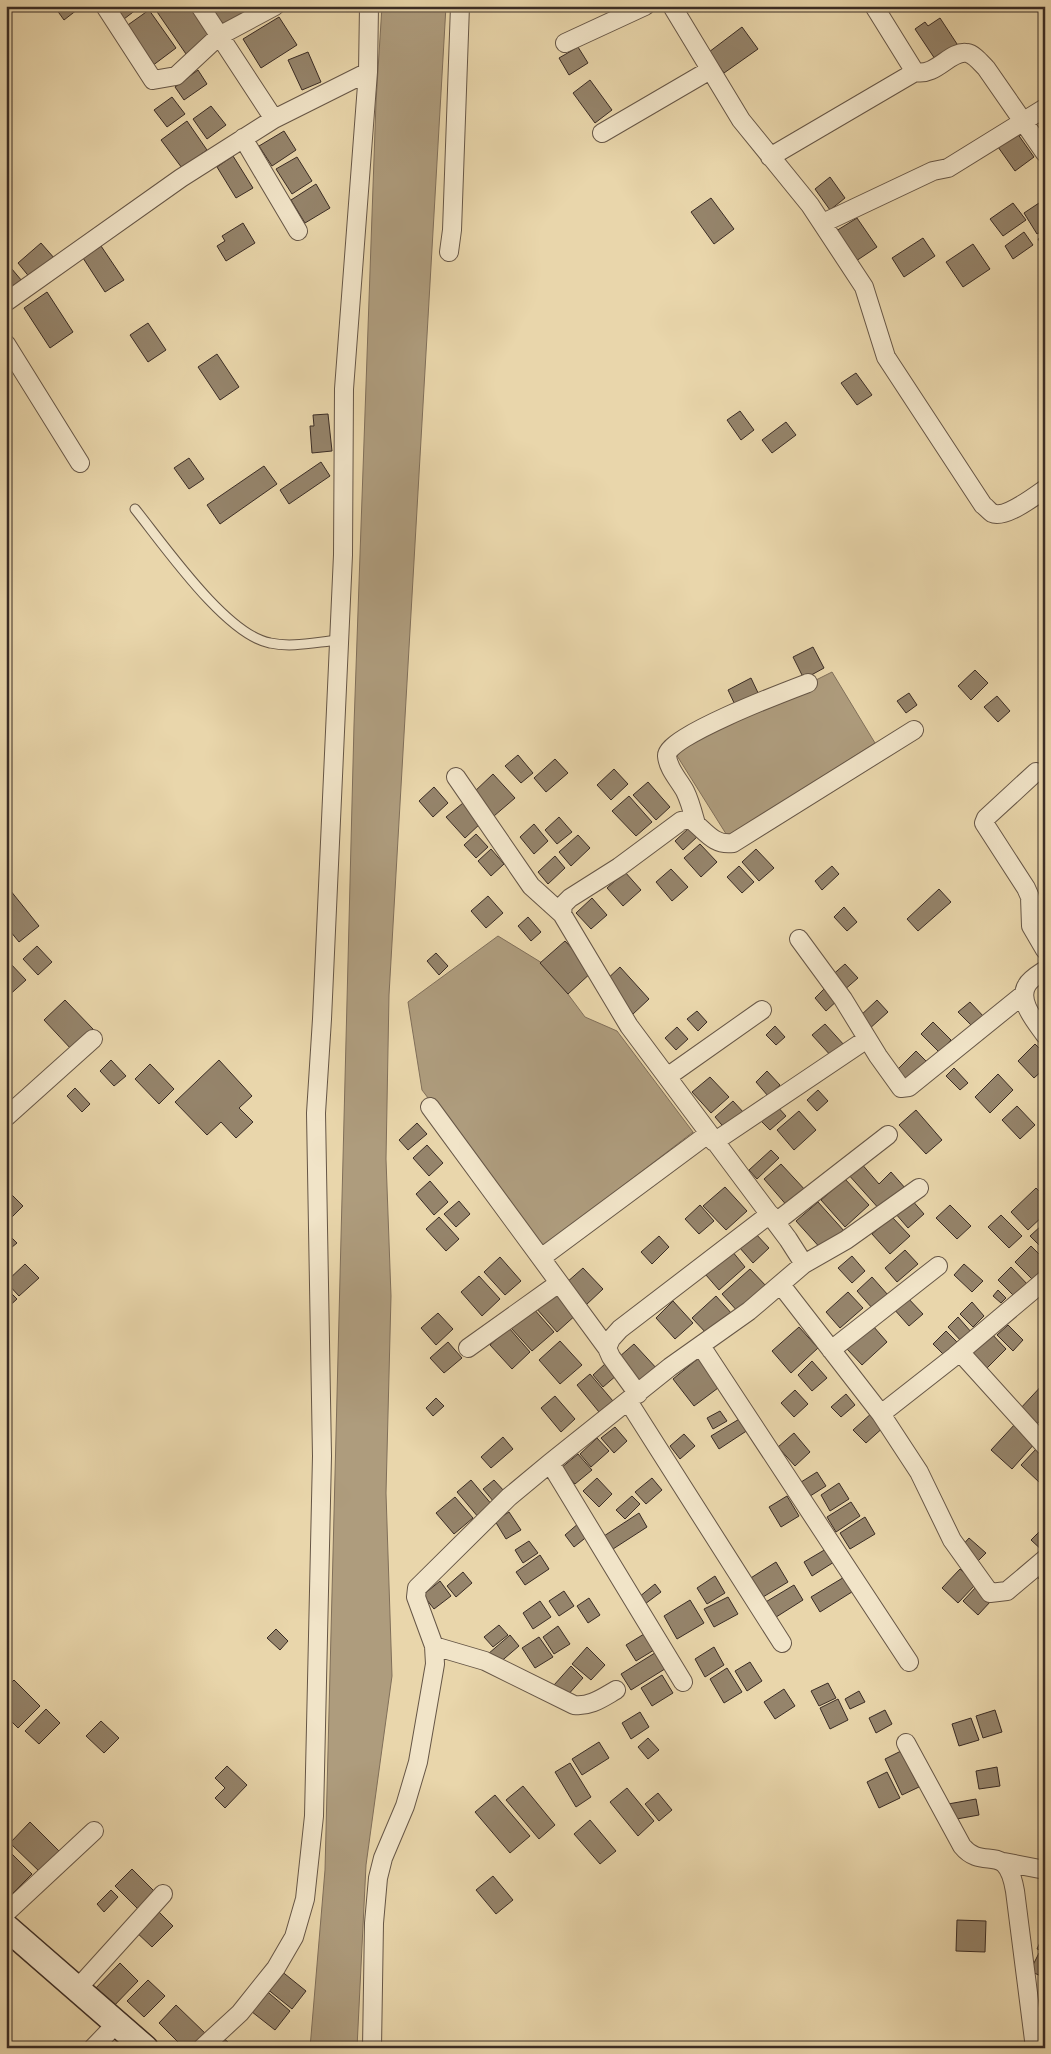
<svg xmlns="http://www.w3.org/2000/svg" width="1051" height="2054" font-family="'IM FELL English',serif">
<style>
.water{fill:#ae9c7d;stroke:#806f5a}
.building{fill:#95846b;stroke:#3a2c25}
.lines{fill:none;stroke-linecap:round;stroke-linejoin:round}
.lane-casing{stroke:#665646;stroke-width:11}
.street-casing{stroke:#665646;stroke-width:20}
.secondary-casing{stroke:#3a2c25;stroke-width:28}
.lane{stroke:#f1e4c8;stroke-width:9}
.street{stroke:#f1e4c8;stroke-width:18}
.secondary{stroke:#f1e4c8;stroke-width:25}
</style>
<rect width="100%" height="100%" fill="#e9d6ab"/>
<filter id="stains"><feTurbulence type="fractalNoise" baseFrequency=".004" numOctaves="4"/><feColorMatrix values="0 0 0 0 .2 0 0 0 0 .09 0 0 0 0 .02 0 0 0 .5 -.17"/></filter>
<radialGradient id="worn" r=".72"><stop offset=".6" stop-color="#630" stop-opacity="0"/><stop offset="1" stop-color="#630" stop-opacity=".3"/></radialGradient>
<path class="water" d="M382,6H446L389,995L386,1159L391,1296L386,1493L392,1676L366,1865L357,2048H310L325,1870L354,725L376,102Z
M832,672L875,743L728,837L674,751Z
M498,936L547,966L585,1017L617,1031L693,1132L542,1248L422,1090L408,1002Z"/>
<path class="building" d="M54,6H82L64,20Z
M115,6H141L124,19Z
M153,6H191L212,36L186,54Z
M211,6H245L250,13L225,29Z
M149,10L176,48L152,66L125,27Z
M279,17L297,45L261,68L243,39Z
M940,18L959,47L937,62L915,29L925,22L928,26Z
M742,27L758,49L724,73L709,52Z
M578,47L588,63L569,75L559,58Z
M308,52L321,82L302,90L288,60Z
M198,70L207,84L184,100L175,87Z
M590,80L612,110L595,123L573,93Z
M172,97L185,114L167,127L154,110Z
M211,106L226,125L207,139L193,119Z
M187,121L207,150L182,168L161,140Z
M284,131L296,150L272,166L259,146Z
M1017,133L1034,157L1015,171L998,147Z
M233,156L253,188L236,198L217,167Z
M297,157L312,181L292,194L276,169Z
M830,177L845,198L830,210L815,189Z
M316,184L330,208L305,223L291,200Z
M711,198L734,229L714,244L691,212Z
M1045,199V229L1037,234L1024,213Z
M1013,203L1026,220L1003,236L990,219Z
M857,218L877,247L856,261L836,231Z
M243,223L255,243L226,261L217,246L225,241L222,236Z
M1024,232L1033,245L1013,259L1005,246Z
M1045,235V250L1038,239Z
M923,238L935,256L904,277L892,258Z
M41,243L55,259L31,279L18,263Z
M973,244L990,269L963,287L946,262Z
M101,246L124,280L105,292L83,258Z
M6,262L22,281L6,295Z
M47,292L73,332L50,348L24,308Z
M148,323L166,350L148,362L130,335Z
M217,354L239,387L220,400L198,367Z
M856,373L872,395L857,405L841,383Z
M740,411L754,430L741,440L727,420Z
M328,414L332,451L312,453L310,426H314L313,415Z
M786,422L796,435L772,453L762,440Z
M189,458L204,479L189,489L174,468Z
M321,462L330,476L289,504L280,490Z
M264,466L277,484L220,524L207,505Z
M813,647L824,668L804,679L793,657Z
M975,670L988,683L971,700L958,686Z
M751,678L760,697L737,709L728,690Z
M909,693L917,705L906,713L897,701Z
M997,696L1010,711L998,722L984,707Z
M518,755L533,773L521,783L505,766Z
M555,759L568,773L546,792L534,778Z
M614,769L628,784L611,800L597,785Z
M493,774L515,798L494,816L473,793Z
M648,782L670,807L656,820L633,795Z
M434,787L448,803L433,817L419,801Z
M629,796L652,822L636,836L612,811Z
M463,803L481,823L465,838L446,817Z
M559,817L572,832L557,844L545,830Z
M534,824L548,841L534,854L520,837Z
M690,827L698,836L683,850L675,841Z
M476,834L488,847L476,858L464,845Z
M578,835L590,848L571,866L559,852Z
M700,844L717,862L701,877L684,858Z
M491,849L504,864L491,876L478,861Z
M756,849L774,868L759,881L742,862Z
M555,856L565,868L548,884L538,872Z
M739,866L754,882L742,893L727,877Z
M832,866L839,874L822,890L815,881Z
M671,869L688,887L672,901L656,882Z
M625,872L641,890L623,906L607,888Z
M6,885L39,926L19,942L6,926Z
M939,889L951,902L918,931L907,919Z
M488,896L503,913L486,928L471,911Z
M592,898L607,915L591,929L576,913Z
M844,907L857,922L847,931L834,917Z
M528,917L541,932L531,941L518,926Z
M565,941L593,971L568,994L540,963Z
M37,946L52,962L38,975L23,959Z
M436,953L448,966L439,975L427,961Z
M9,962L26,980L6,998V965Z
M845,964L858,978L843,991L830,977Z
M620,967L649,999L633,1014L604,982Z
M828,985L840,998L826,1011L815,998Z
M65,1000L93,1029L72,1050L44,1020Z
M877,1000L888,1012L868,1030L858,1018Z
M970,1002L985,1018L974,1028L958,1012Z
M697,1011L707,1022L698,1031L687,1019Z
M933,1022L951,1040L939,1052L921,1034Z
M825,1024L845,1046L832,1057L812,1035Z
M775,1026L785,1037L776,1045L766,1035Z
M677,1027L688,1039L676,1050L665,1038Z
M1035,1044L1045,1054V1068L1034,1078L1018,1061Z
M916,1051L928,1063L905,1085L894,1073Z
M111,1060L126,1076L114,1086L100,1071Z
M219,1060L252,1096L239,1108L253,1122L236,1138L221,1122L207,1135L175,1102Z
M150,1064L174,1089L159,1104L135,1079Z
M954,1068L968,1083L960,1090L946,1076Z
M767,1071L780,1085L768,1096L756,1082Z
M998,1074L1013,1090L990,1113L975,1097Z
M710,1077L729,1097L711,1113L692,1092Z
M75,1088L90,1104L82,1112L67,1096Z
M818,1090L828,1101L817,1111L807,1100Z
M733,1101L745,1114L727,1131L715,1117Z
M775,1104L786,1116L770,1130L759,1119Z
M1017,1106L1035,1125L1020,1139L1002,1120Z
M916,1110L942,1140L926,1154L899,1125Z
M799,1111L816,1130L794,1150L777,1130Z
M417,1123L427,1134L408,1150L399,1140Z
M427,1145L443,1163L429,1176L413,1158Z
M771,1150L779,1158L757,1179L749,1170Z
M860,1162L879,1184L891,1172L906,1189L881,1211L847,1173Z
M781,1164L807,1192L789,1208L764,1179Z
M845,1179L869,1205L845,1227L821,1200Z
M430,1181L448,1202L434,1215L416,1194Z
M725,1187L747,1211L726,1230L703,1206Z
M1036,1188L1045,1197V1214L1028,1230L1011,1212Z
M6,1189L23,1206L10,1219L6,1215Z
M911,1199L924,1214L908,1228L895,1213Z
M459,1201L470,1214L456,1227L444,1214Z
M818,1202L845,1232L823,1251L796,1221Z
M700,1205L714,1221L699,1234L685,1219Z
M950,1205L971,1226L957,1239L936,1218Z
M1001,1215L1022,1236L1009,1248L988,1227Z
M439,1217L459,1239L446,1251L426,1229Z
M892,1217L910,1236L890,1254L872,1234Z
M1042,1225L1045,1228L1044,1250L1030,1236Z
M6,1232L17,1243L6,1252Z
M755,1233L769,1248L753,1263L739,1247Z
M659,1236L669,1247L652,1264L641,1252Z
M1031,1246L1045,1260V1271L1034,1281L1015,1262Z
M905,1250L918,1264L897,1282L885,1268Z
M732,1251L745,1267L719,1290L706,1275Z
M852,1256L865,1271L852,1283L838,1268Z
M500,1257L521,1281L505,1295L484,1272Z
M25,1264L39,1278L19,1296L6,1282Z
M964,1264L983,1281L972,1292L954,1275Z
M1011,1267L1029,1286L1016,1298L998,1280Z
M583,1268L603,1289L586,1305L566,1283Z
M750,1269L767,1287L739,1313L722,1294Z
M479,1276L500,1299L482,1316L461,1292Z
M872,1277L888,1295L873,1309L857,1291Z
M6,1288L17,1299L6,1309Z
M557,1290L578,1313L557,1332L536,1308Z
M998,1290L1006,1298L1001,1303L993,1296Z
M848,1292L863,1308L840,1328L826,1312Z
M716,1296L732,1314L708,1335L692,1318Z
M906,1296L923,1314L909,1326L893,1308Z
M673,1301L693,1323L675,1339L656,1318Z
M972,1302L984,1316L973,1327L960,1314Z
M533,1308L554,1332L532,1351L511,1328Z
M438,1313L453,1329L436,1345L421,1328Z
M958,1317L972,1333L963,1343L948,1327Z
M1008,1325L1023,1340L1013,1351L997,1335Z
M873,1326L887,1342L862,1365L847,1349Z
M799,1327L818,1348L791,1373L772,1351Z
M509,1328L530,1352L512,1369L490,1345Z
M946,1331L957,1342L944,1355L933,1344Z
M990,1332L1006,1349L985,1370L968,1353Z
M560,1341L582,1365L560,1384L539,1360Z
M448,1342L462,1358L444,1373L430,1358Z
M634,1344L659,1371L644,1385L619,1357Z
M700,1357L722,1385L694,1406L673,1379Z
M812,1361L827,1378L812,1391L798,1375Z
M606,1363L617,1375L603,1387L593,1375Z
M590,1374L613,1401L599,1412L577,1385Z
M1045,1382V1415L1036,1425L1019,1410Z
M795,1390L808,1404L794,1417L781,1403Z
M846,1394L855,1405L841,1417L831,1407Z
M555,1396L575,1419L561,1432L541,1408Z
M436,1398L444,1406L433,1416L426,1408Z
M720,1411L727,1421L713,1429L707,1418Z
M873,1412L886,1425L866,1443L853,1430Z
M741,1418L748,1430L719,1449L711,1436Z
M1016,1423L1036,1442L1012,1469L991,1450Z
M615,1427L627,1441L614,1453L601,1438Z
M794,1433L810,1452L795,1466L778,1447Z
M684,1434L695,1446L680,1459L670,1446Z
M503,1437L513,1449L491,1468L481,1457Z
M597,1438L609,1451L591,1467L580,1454Z
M1037,1448L1045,1455V1479L1040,1483L1021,1465Z
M578,1454L592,1470L575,1484L561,1468Z
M817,1472L826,1486L807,1498L798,1484Z
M597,1478L612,1494L599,1507L583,1491Z
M652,1478L662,1490L646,1504L635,1492Z
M471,1480L493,1506L479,1518L457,1492Z
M494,1480L505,1492L494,1502L483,1489Z
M839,1483L849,1499L830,1511L821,1495Z
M632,1496L640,1504L625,1519L616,1510Z
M787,1496L799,1516L781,1527L769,1507Z
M455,1497L473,1518L454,1534L436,1513Z
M851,1502L860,1516L836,1532L827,1517Z
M509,1512L521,1530L506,1539L495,1521Z
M639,1513L647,1527L613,1549L604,1536Z
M865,1517L875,1534L850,1549L840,1533Z
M579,1523L589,1535L574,1547L565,1535Z
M1045,1526V1553L1031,1540Z
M969,1538L986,1553L976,1563L960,1548Z
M529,1541L538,1553L523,1563L515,1550Z
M826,1549L834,1562L812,1576L804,1562Z
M540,1555L549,1569L525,1585L516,1572Z
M776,1562L788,1582L758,1600L746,1581Z
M960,1569L976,1584L958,1603L942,1588Z
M1045,1571V1585L1038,1578Z
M463,1572L472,1583L456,1597L447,1586Z
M715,1576L725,1593L707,1604L697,1588Z
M846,1576L855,1590L820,1612L811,1597Z
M440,1581L451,1596L434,1609L423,1595Z
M655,1584L661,1592L645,1604L639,1597Z
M794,1585L803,1600L773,1619L764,1603Z
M976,1587L991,1601L978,1615L963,1601Z
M564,1591L574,1606L559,1616L549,1601Z
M728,1597L738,1614L714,1627L704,1609Z
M589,1598L600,1615L588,1623L577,1606Z
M690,1600L704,1623L677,1639L664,1616Z
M540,1601L551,1617L533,1629L523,1613Z
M499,1625L508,1635L493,1647L484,1637Z
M558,1626L570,1644L554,1654L543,1637Z
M276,1629L288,1641L280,1650L267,1638Z
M649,1631L659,1647L636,1661L626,1645Z
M510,1635L519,1646L498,1664L488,1654Z
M539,1637L553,1657L535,1668L522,1648Z
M587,1647L605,1665L591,1680L572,1664Z
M714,1647L724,1665L705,1677L695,1659Z
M658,1651L668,1667L631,1690L621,1674Z
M750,1662L762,1681L747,1691L735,1671Z
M571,1666L583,1678L566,1697L554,1685Z
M727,1668L742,1692L724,1703L710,1679Z
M662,1675L673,1693L652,1706L641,1688Z
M14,1680L40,1706L18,1728L6,1716V1688Z
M828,1683L836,1698L819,1706L811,1691Z
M784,1689L795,1706L775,1719L764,1702Z
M859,1691L865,1702L850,1709L845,1699Z
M838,1699L848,1720L830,1729L820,1708Z
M46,1709L60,1723L39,1744L25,1731Z
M885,1710L892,1724L876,1733L869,1718Z
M995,1710L1002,1732L983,1738L976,1716Z
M640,1712L649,1727L631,1739L622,1723Z
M971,1718L979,1740L959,1746L952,1724Z
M101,1721L119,1738L104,1753L86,1736Z
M648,1738L659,1750L648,1759L638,1747Z
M599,1742L609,1758L582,1775L572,1759Z
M901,1751L919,1787L902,1795L885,1759Z
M570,1763L591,1797L576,1807L555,1772Z
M227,1766L247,1785L225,1808L215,1798L225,1788L215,1778Z
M997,1767L1000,1786L979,1789L976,1771Z
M887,1772L900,1798L879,1808L867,1782Z
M523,1786L555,1825L539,1839L506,1800Z
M627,1788L654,1821L638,1836L610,1802Z
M658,1793L672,1810L659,1821L645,1804Z
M495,1795L530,1836L510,1853L475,1812Z
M976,1799L979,1815L951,1820L948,1804Z
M590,1820L616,1851L600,1864L574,1834Z
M30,1822L62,1854L42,1874L10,1843Z
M6,1848L32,1874L6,1900Z
M132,1869L156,1893L139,1910L115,1886Z
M493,1876L513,1900L496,1914L476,1890Z
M111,1890L118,1897L104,1912L97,1904Z
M155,1908L173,1926L152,1947L134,1930Z
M957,1920L986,1921L985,1952L956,1951Z
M1045,1931V1952L1037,1949Z
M1039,1953L1045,1956V1978L1030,1971Z
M120,1963L138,1981L110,2010L92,1992Z
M280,1970L306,1991L292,2009L266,1988Z
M148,1980L165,1996L144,2017L127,2001Z
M263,1988L290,2011L275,2030L247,2008Z
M176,2005L208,2036L197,2048H184L159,2023Z
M1045,2005V2021L1039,2019Z
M222,2037L235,2048H213Z"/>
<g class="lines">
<defs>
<path id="lane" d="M135,509C164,545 226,635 270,643C292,648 316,642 339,640"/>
<path id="street" d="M105,6L153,80L176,76L219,36L275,6
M200,6L274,119
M672,6L741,120L810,205L864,287L886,357L983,505C986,507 989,511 992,513C1005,519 1035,496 1045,489
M874,6L915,72C936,77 950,50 967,53C974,54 981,63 986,68L1045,153
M565,43L645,6
M602,133L710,70
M243,138L298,231
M770,157L915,72
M823,223L933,171L948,168L1045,108
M449,252L452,230L460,6
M6,302L181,178L274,119L368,72
M6,344L80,463
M1036,772L986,818L984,823L1026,888L1030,897L1031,926L1045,950
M456,777L531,886L562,914
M696,824C693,813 690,801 685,791C679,780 668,769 667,756C665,737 787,691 808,683
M799,939L843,999L878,1056L901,1088L909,1087L1024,994
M1045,970C1039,974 1030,979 1027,985C1017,1001 1036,1022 1045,1035
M667,1077L762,1010
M430,1107L607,1348
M6,1117L93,1039
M714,1142L867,1039
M776,1222L888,1135
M541,1258L708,1134
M804,1264L788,1239L629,1026L562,914L563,905L570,898L619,867L681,821L690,819C705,830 713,846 733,843L914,730
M781,1285L881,1414L919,1472L952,1540L990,1593L1007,1591L1045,1559
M701,1346L909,1662
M468,1348L559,1283
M831,1350L938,1266
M960,1352L1045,1446
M638,1394L611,1357L607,1348L611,1339L620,1329L770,1214
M628,1401L782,1643
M881,1414L955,1356L1045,1280
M550,1463L683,1682
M434,1646L485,1661L574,1705C590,1707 602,1698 616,1690
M906,1743L962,1846C984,1873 1006,1839 1015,1891L1035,2048
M1004,1862L1045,1870
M6,1913L94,1831
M77,1989L163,1894
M93,2048L117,2023
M202,2048L240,2013L276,1968L294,1937L305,1899L314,1816L322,1456L316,1113L322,1019L343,555L344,389L368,72L369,6
M372,2048L374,1923L378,1878L383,1858L405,1806L418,1762L435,1664L434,1646L416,1597L417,1588L509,1497L550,1463L670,1367L749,1311L804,1264L846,1240L919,1188"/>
<path id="secondary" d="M6,1927L145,2048"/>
</defs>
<use href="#lane" class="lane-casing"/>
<use href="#street" class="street-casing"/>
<use href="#secondary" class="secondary-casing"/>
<use href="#lane" class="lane"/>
<use href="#street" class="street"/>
<use href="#secondary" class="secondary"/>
</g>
<rect width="1051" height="2054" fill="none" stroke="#e9d6ab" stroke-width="25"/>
<rect x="8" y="8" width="1036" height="2039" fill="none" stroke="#3a2c25" stroke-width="2.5"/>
<rect x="12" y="12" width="1026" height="2029" fill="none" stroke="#3a2c25"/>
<rect width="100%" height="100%" filter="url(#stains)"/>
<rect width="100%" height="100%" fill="url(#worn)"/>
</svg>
